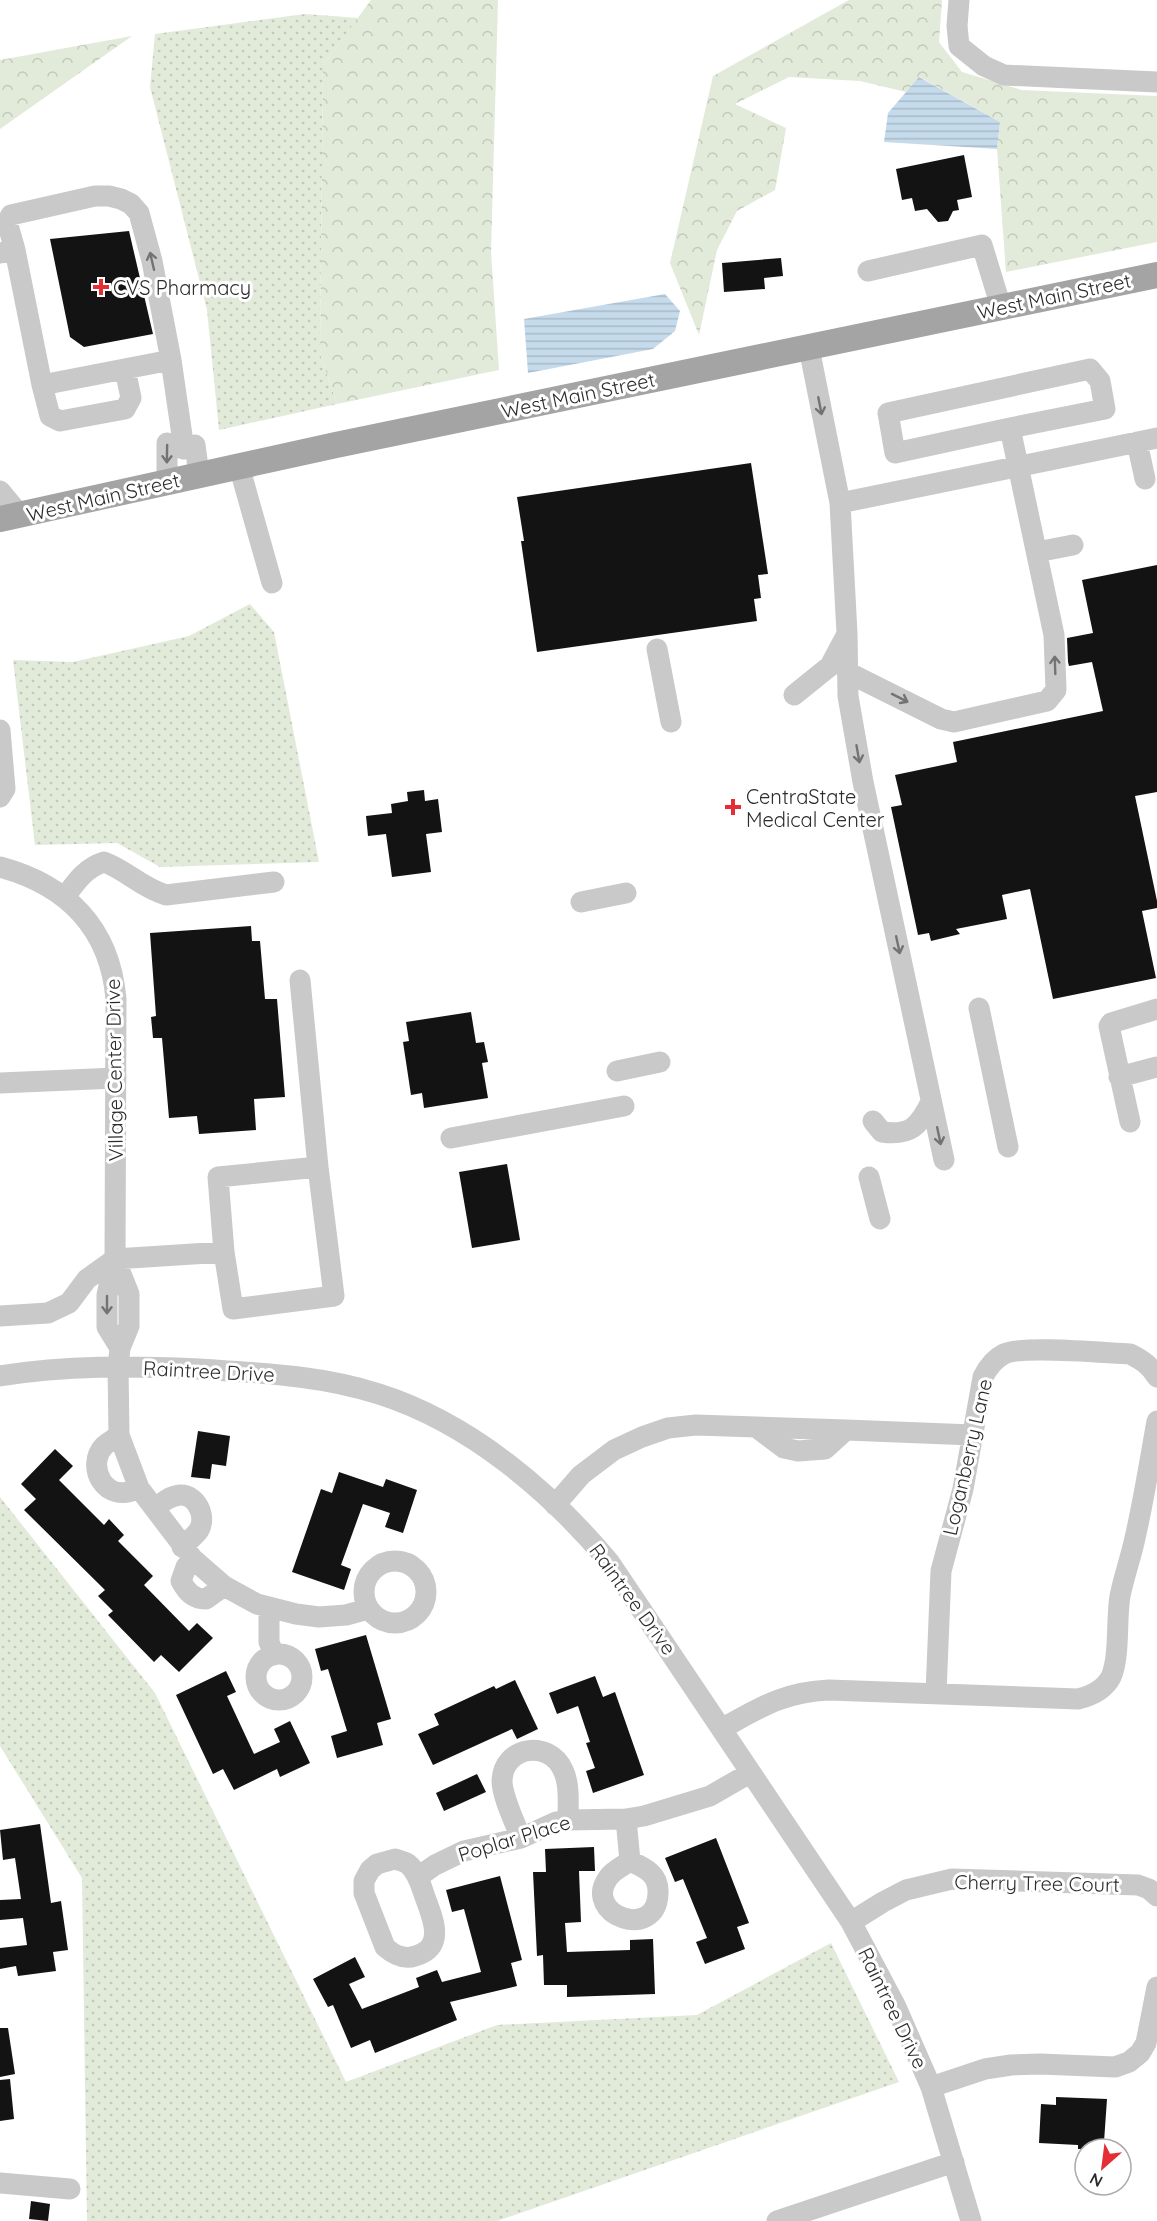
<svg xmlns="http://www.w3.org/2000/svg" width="1157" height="2221" font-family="Quicksand,sans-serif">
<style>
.grass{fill:url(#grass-dots)}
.forest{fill:url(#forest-crowns)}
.water{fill:url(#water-rules)}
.building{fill:#131313}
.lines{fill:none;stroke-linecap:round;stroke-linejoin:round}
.minor{stroke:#c9c9c9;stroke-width:21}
.major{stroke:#a4a4a4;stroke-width:26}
.oneway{stroke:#737373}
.poi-dot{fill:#e42d35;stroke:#fff;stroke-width:2}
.labels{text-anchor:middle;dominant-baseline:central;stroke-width:6;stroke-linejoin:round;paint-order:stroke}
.poi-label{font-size:20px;fill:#2c2c2c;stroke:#fff;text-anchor:start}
.street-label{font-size:20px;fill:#2c2c2c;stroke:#fff}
</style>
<defs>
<pattern id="grass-dots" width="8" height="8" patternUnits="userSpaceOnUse" patternTransform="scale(1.5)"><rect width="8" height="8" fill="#e2ead9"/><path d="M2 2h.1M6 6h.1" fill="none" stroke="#c2c9ba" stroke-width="1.8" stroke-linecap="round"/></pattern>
<pattern id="forest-crowns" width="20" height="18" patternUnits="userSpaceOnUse" patternTransform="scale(1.5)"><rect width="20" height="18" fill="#e2ead9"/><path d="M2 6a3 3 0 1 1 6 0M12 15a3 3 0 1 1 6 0" fill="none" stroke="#c2c9ba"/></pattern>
<pattern id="water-rules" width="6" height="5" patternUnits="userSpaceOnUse" patternTransform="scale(1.5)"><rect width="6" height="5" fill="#c5daea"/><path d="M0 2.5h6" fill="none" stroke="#a9bbc9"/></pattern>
</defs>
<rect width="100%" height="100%" fill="#fff"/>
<path class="grass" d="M305,14L358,18L323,65L320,353L337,404L219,430L207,310L150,87L155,34Z
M250,604L274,632L319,862L160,867L117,843L35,845L13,660L73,662L189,636Z
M0,1497L155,1693L346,2082L497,2025L697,2015L831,1943L899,2082L497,2221H87L82,1878L0,1746Z"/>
<path class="forest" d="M371,0H498L491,252L499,370L337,404L320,353L323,65Z
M849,0H942L939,42L962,72L1022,90L1157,96V242L1006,272L997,149L1000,122L920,77L906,92L860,81L789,77L735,104L786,128L775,190L737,211L717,250L699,335L670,263L713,76Z
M132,36L0,129V60Z"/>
<path class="water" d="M919,77L1000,122L997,149L884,142L888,113Z
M665,294L680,311L675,331L653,349L528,373L524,319Z"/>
<path class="building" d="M964,155L972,197L957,200L959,210L953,211L948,221L938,222L927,209L915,211L912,198L902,200L896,169Z
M129,231L153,334L84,347L70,337L50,239Z
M781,258L783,276L764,278L765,289L724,292L722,263Z
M751,463L768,574L758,575L761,598L754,599L757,621L537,652L521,541H524L517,497Z
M1157,565V792L1135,796L1157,901V908L1142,911L1156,978L1053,999L1030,889L1002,895L1007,919L956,929L960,934L931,941L929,933L918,935L891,807L902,805L895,775L957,762L953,742L1103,711L1092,662L1069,666L1068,662L1067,638L1093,633L1082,580Z
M424,790L425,801L438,799L442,832L426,834L431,872L392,877L386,834L368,836L366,816L392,813L391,804L408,801L407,792Z
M251,926L252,941H260L265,999H277L285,1097L254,1099L256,1130L199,1134L197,1116L169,1118L162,1038H153L151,1017L156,1016L150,933Z
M471,1012L476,1043L484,1042L488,1062L482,1063L488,1098L424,1108L422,1093L411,1095L403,1042L409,1041L406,1022Z
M507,1164L520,1240L472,1248L459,1172Z
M198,1431L230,1436L226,1466L212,1464L210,1479L191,1477Z
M55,1449L73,1466L59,1480L104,1525L109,1519L124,1535L118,1541L153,1576L144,1585L189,1631L197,1623L213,1638L179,1672L161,1655L154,1662L108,1615L113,1611L98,1596L105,1590L24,1510L36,1499L21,1484Z
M339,1472L383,1487L386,1479L417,1490L403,1533L385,1527L390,1513L363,1504L341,1565L351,1569L344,1590L292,1572L321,1489L332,1493Z
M366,1635L391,1719L377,1723L383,1745L337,1758L331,1736L347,1731L328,1669L321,1671L315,1649Z
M226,1671L236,1692L227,1696L254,1754L280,1742L274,1729L290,1721L310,1763L280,1777L277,1769L234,1790L223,1769L213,1774L176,1695Z
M595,1676L603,1697L615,1692L644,1775L593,1793L586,1771L595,1768L586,1743L590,1742L578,1706L557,1714L549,1693Z
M515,1680L538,1729L517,1739L512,1729L433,1765L418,1734L439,1725L434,1714L494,1686L496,1689Z
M477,1774L486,1792L444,1811L436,1793Z
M40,1824L51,1903L61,1901L68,1950L53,1952L56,1971L18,1976L16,1966L0,1969V1948L27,1945L23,1918L0,1920V1900L21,1899L15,1858L3,1860L0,1830Z
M716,1838L749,1923L737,1927L745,1949L705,1964L696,1942L707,1938L683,1879L675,1882L665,1858Z
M594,1847L595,1871H579L581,1922L565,1923L567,1952L630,1950V1940L653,1939L655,1994L567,1997V1985H544L543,1955L537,1956L533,1872H546L545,1849Z
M500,1876L522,1960L511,1963L517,1986L450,2002L457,2020L375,2053L370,2040L351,2048L333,2005L328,2007L313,1979L355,1957L365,1977L349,1984L362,2009L419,1987L416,1978L437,1970L442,1982L481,1972L464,1909L452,1912L446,1890Z
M0,2028H8L15,2074L0,2077Z
M10,2079L14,2119L0,2121V2080Z
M1056,2097L1107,2099L1104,2142H1095V2149H1078V2145L1039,2143L1041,2104L1056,2105Z
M31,2201L50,2204L48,2221L29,2219Z"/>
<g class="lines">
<path class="minor" d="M959,0L957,26L959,46L984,66L1004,75L1157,82
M15,250L7,222L11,215L95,196H109L121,199L131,204L139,213L152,261L171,360
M0,253L15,250L42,385L171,360L184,449
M868,271L982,245L1001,307
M809,348L840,503L847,633L848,696L863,782L944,1160
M42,385L50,416L60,421L125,409L131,398L125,369
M1137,442L1145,479
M239,466L272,583
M167,482V443L184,449L195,445L199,475
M0,491L20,515
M840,503L1157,438
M1037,552L1073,545
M657,649L671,722
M847,672L941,719L954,722L1047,701L1056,690L1054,635L1010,428L895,453L888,413L1090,369L1100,381L1105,409L1010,428
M794,695L830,666L846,636
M0,730L5,789L0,797
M0,867C67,885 110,928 116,999L115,1259L107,1295V1327L120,1348
M65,897C76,882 85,868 104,862C128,871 140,887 166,895L274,882
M581,902L626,893
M979,1008L1008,1147
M617,1071L660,1062
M1119,1077L1157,1067
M0,1083L116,1078
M873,1121L882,1132C911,1136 919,1126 931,1102
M1130,1122L1109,1026L1111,1023L1157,1009
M451,1138L624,1106
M869,1177L880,1219
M224,1252L233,1309L334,1296L318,1167
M115,1259L129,1294V1326L120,1348L118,1367L119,1435L139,1488L193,1559L224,1586L257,1604L296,1614L319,1617L346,1615L368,1609
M0,1316L48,1313L69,1303L87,1279L115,1259L224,1252L218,1177L318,1167L300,980
M0,1376C66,1365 133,1366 199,1369C260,1373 320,1375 379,1394C470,1423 550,1491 610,1563L851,1922L896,2007L931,2087L971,2221
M756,1427L846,1430
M119,1435C115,1439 108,1442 104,1446C85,1466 105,1506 139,1488
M555,1505L581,1475L614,1450L642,1437L668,1428L696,1425L756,1427L784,1448L798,1451L825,1449L846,1430L973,1435
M155,1509C162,1503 169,1496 180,1495C196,1494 207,1516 199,1530C195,1536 187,1542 182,1547
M193,1559L186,1567L181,1581C187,1592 193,1599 206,1599L224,1586
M364 1592a31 31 0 1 1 62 0a31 31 0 1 1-62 0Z
M269,1608V1642L274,1655
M256 1677a23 23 0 1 1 46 0a23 23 0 1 1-46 0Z
M936,1693L941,1571L963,1489L983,1377C988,1367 994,1359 1004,1354C1023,1345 1105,1353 1130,1354C1142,1360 1150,1365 1157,1377
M723,1728C761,1707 784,1692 829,1690L1078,1699C1091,1696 1104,1690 1111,1677C1120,1657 1116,1619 1120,1596C1124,1576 1131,1557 1135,1538C1144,1499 1150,1460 1157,1421
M626,1819L630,1861
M521,1838C515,1823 502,1796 502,1781C503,1746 549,1739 563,1770C570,1784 568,1804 568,1820
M395,1859C400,1861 404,1861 408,1864C418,1872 421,1886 425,1897C433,1919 446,1947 415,1956C403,1960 394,1955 385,1947L364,1893V1881L370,1870L377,1864Z
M630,1861C645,1868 659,1874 658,1893C657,1942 582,1915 608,1878C613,1870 623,1866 630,1861Z
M418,1877L435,1865L464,1851L521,1838L556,1822L568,1820L626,1819L644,1816L710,1796L750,1773
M851,1922L883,1902L906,1890L952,1879L1138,1885L1149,1889L1157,1896
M931,2087L985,2069L1011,2065L1040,2064L1115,2067L1129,2062L1140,2053L1146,2043L1157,1987
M0,2183L70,2189
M777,2221L954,2162"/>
<path class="major" d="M0,519L336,445L1157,275"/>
</g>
<defs><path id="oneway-shaft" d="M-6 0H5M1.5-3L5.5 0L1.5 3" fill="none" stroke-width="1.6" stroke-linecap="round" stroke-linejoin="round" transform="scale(1.5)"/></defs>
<g class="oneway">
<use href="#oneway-shaft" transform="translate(152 261) rotate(-103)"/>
<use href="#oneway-shaft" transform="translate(820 406) rotate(79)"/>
<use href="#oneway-shaft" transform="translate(167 454) rotate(91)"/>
<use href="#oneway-shaft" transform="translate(1055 665) rotate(-92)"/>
<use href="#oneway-shaft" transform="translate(900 698) rotate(27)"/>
<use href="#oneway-shaft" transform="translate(858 754) rotate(80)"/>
<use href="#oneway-shaft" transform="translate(898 945) rotate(78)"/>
<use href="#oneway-shaft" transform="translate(939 1136) rotate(78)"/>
<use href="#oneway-shaft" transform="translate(107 1305) rotate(90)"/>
</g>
<g class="poi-dot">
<path d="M98 278h6v6h6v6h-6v6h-6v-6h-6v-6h6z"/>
<path d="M730 798h6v6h6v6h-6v6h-6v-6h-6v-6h6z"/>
</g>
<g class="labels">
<g class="poi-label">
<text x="113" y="287">CVS Pharmacy</text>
<text x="746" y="796">CentraState<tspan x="746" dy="23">Medical Center</tspan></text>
</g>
<g class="street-label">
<text transform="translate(1054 296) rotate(-12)">West Main Street</text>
<text transform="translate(578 395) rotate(-12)">West Main Street</text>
<text transform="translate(103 497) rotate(-13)">West Main Street</text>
<text transform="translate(114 1070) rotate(-91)">Village Center Drive</text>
<text transform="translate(209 1371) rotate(3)">Raintree Drive</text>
<text transform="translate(967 1457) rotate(-77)">Loganberry Lane</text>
<text transform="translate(633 1599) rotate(54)">Raintree Drive</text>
<text transform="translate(514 1838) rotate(-17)">Poplar Place</text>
<text transform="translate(1037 1883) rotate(1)">Cherry Tree Court</text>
<text transform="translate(893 2008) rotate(64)">Raintree Drive</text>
</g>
</g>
<g transform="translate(1103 2167) rotate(208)"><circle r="28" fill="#ffffff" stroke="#ababab" stroke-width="1.5"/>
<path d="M0-4.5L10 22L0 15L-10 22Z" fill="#e42d35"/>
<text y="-9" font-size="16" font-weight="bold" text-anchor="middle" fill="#2c2c2c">N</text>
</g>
</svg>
